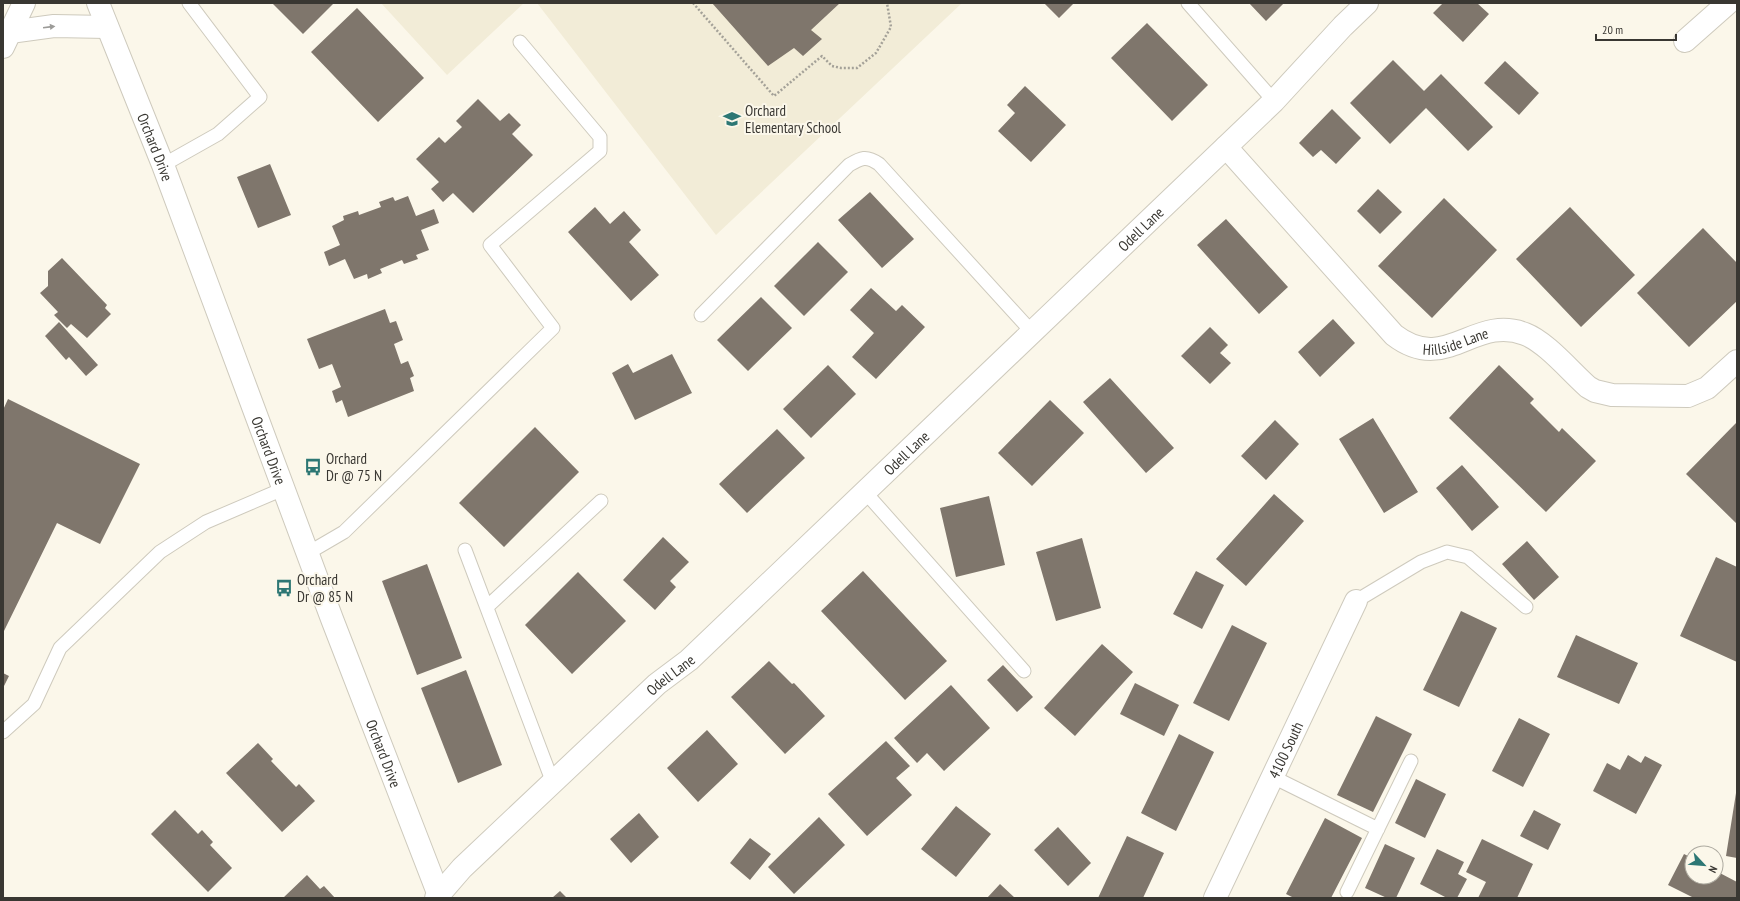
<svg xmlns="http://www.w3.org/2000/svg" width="1740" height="901" font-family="'PT Sans Narrow',sans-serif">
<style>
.built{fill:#f2ecd7}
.building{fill:#7f766c}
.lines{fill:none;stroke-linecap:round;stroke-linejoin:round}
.service-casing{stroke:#cecabd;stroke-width:15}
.minor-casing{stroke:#cecabd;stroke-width:24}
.tertiary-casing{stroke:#cecabd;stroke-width:24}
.secondary-casing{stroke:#cecabd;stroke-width:24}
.path{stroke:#a4a198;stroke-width:2.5;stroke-dasharray:2 2;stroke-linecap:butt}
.service{stroke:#fff;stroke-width:13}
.minor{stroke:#fff;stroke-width:22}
.tertiary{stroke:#fff;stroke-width:22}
.secondary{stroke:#fff;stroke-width:22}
.oneway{fill:#9c9b98}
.labels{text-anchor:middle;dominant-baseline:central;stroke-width:4;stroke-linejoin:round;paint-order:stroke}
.poi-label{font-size:15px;fill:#393732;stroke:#fbf7ea;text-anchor:start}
.street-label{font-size:15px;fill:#393732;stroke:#fbf7ea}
</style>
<rect width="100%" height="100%" fill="#fbf7ea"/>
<path class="built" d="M381,3H524L447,75Z
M537,3H962L716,235Z"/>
<path class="building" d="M272,3H334L303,34Z
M712,3H840L811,30L822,39L803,56L794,48L768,66Z
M1044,3H1074L1059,18Z
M1249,3H1284L1266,21Z
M1443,3H1477L1489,14L1463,42L1433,13Z
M357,8L424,78L378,122L311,52Z
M1147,23L1208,85L1172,121L1111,58Z
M1393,60L1424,91L1441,74L1493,127L1468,151L1426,108L1390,144L1350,103Z
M1505,61L1539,93L1519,115L1484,83Z
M1025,86L1066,125L1031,162L998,131L1015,113L1007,105Z
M478,99L500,121L509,113L521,125L512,134L533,155L473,213L453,193L443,202L431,189L439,182L416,159L439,137L445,143L462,127L456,121Z
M1332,109L1361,138L1336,164L1321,150L1313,157L1299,143Z
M270,164L291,215L258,228L237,177Z
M1378,189L1402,212L1380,234L1357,211Z
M870,192L914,239L882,268L838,220Z
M408,196L416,216L434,209L439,223L421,230L429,250L416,255L418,259L404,264L402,260L380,269L382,273L368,279L367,274L354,279L345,259L329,266L324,252L340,245L332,226L344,220L343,216L358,211L359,215L381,207L379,202L393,197L395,201Z
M1444,198L1497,250L1432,318L1378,266Z
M595,207L610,224L624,211L641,230L629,242L659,275L631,301L568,232Z
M1570,207L1635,275L1581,327L1516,259Z
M1226,219L1288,287L1259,314L1197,245Z
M1703,228L1737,263V301L1689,347L1637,293Z
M818,242L848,272L804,316L774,286Z
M62,258L107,305L105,308L111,314L87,338L71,324L67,328L54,315L58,312L40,293L48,286V271Z
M871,288L896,311L902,305L925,327L876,379L852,357L874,333L850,310Z
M761,297L792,328L748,371L717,340Z
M385,309L390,323L396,321L403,340L394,344L401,364L408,361L414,376L410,378L414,391L348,417L342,400L336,403L332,391L341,387L332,364L319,369L307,339Z
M1333,319L1355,343L1320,377L1298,352Z
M59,322L98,365L86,376L69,357L66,360L45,336Z
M1210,327L1228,345L1220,353L1231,363L1210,384L1181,356Z
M672,354L692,393L635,420L612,373L628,364L633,373Z
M828,365L856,394L811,438L783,409Z
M1499,365L1534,399L1530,403L1559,432L1562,428L1596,461L1546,512L1449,418Z
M1110,378L1174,448L1146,473L1083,402Z
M8,399L140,464L100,544L57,523L3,633V410Z
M1050,400L1084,433L1032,486L998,453Z
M1373,418L1418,492L1384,513L1339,439Z
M1275,420L1299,444L1266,480L1241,456Z
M1737,422V524L1686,474Z
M535,427L579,472L504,547L459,503Z
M777,429L805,458L747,513L719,484Z
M1462,465L1499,507L1472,531L1436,488Z
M1274,494L1304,521L1246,586L1216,559Z
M989,496L1005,565L956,577L940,508Z
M663,537L689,562L670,581L676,587L655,610L623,580Z
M1082,538L1101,608L1056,621L1036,552Z
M1527,541L1559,577L1534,600L1502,564Z
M1716,557L1737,567V662L1680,636Z
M427,564L462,658L417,675L382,581Z
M863,571L947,661L905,700L821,611Z
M1196,571L1224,585L1202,629L1173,614Z
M578,572L626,621L572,674L525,625Z
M1461,611L1497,628L1459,707L1423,690Z
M1232,625L1267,643L1229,721L1193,703Z
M1576,635L1638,663L1619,704L1557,677Z
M1102,644L1133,672L1075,736L1044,708Z
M769,661L792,684L794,683L825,716L785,754L731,697Z
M1003,665L1033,697L1017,712L987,680Z
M466,670L502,765L458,783L421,688Z
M3,673L9,676L3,688Z
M1135,683L1179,705L1164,736L1120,714Z
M951,685L990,728L944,771L927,753L917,763L894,738Z
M1376,716L1412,734L1373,812L1337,795Z
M1519,718L1550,734L1523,787L1492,771Z
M707,730L738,764L698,802L667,768Z
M1179,734L1214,752L1176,831L1141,813Z
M886,741L910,766L896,778L912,795L867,836L828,794Z
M258,743L273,759L271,761L296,787L299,784L315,801L282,832L226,773Z
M1628,755L1641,763L1645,756L1662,765L1636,814L1593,791L1607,763L1620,770Z
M1416,779L1446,794L1425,838L1395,823Z
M1736,793H1737V858L1726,856Z
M956,806L991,834L956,877L921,849Z
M175,810L198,834L202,830L213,842L210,845L232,868L208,892L151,834Z
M1534,810L1561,824L1548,850L1520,836Z
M639,813L659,837L631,863L610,839Z
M819,817L845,845L794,894L768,867Z
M1325,818L1362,838L1331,898H1294L1286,894Z
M1058,827L1091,863L1068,886L1034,850Z
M1127,836L1164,853L1143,898H1098Z
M750,838L771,854L750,880L730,863Z
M1482,839L1533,864L1517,898H1478L1486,882L1466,872Z
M1385,844L1415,858L1396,898H1387L1365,888Z
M1437,849L1464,862L1458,874L1467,879L1457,898H1447L1420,884Z
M1684,854L1692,858V877H1716V871L1737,882V898H1694L1668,885Z
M307,875L320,889L324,886L335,898H283Z
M1000,884L1015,898H987Z
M560,891L567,898H552Z"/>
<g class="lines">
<g class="service-casing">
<path id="service" d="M1188,3L1274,101
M163,165L218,134L260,97L189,3
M701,315L849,165C861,158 866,155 879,164L1032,332
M865,492L1024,671
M465,550L553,783
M308,553L344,532L553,328L490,245L600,151V137L520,42
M1356,601L1421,562L1447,552L1468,557L1526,607
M487,607L601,501
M3,732L34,704L60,648L160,552L206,522L283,489
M1273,777L1378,829
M1347,892L1411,761"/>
</g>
<g class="minor-casing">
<g id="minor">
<path d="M1685,41L1728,3"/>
<path id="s1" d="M1226,147L1394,335C1446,375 1474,314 1525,334C1546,342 1570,371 1588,387L1595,391L1612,395L1688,396L1707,388L1737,361"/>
<path id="s2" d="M436,898L462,868L657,684L689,660L1274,101L1343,26L1367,3"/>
<path id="s3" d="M1215,898L1356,601"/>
</g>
</g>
<g class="tertiary-casing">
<path id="tertiary" d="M3,47L24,3"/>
</g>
<g class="secondary-casing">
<g id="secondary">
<path id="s4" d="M98,3L163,165L332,619L440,898"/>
<path d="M10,32L54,26L107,27"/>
</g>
</g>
<path class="path" d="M693,3L774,96L822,56L832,66L841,68H857L876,53L891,27L887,3"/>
<use href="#service" class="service"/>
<use href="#minor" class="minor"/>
<use href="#tertiary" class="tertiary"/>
<use href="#secondary" class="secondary"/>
</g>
<defs><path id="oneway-solid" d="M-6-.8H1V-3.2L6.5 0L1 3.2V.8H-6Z"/></defs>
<use class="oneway" href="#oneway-solid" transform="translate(49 27) rotate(-7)"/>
<defs>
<g id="school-bare" transform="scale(1.38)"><path d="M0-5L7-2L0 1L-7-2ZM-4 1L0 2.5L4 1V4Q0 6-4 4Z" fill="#2d7774" stroke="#fbf7ea" stroke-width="2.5" paint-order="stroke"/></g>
<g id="bus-bare" transform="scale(1.38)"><path d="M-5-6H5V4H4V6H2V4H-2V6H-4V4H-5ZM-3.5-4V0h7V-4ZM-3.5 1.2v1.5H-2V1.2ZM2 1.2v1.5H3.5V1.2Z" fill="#2d7774" stroke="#fbf7ea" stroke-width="2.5" paint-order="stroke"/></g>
</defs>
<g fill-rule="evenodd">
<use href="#school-bare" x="732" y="119"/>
<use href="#bus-bare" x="313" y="467"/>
<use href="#bus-bare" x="284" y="588"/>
</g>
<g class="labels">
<g class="poi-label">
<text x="745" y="110">Orchard<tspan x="745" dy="17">Elementary School</tspan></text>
<text x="326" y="458">Orchard<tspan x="326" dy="17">Dr @ 75 N</tspan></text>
<text x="297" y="579">Orchard<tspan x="297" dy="17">Dr @ 85 N</tspan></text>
</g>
<g class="street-label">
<text stroke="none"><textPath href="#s4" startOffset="155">Orchard Drive</textPath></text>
<text stroke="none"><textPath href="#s2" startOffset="972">Odell Lane</textPath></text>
<text stroke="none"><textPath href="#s1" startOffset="318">Hillside Lane</textPath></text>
<text stroke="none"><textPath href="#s4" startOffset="479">Orchard Drive</textPath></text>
<text stroke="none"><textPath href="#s2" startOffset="648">Odell Lane</textPath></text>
<text stroke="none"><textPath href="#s2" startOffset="324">Odell Lane</textPath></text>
<text stroke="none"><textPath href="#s3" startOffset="164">4100 South</textPath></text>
<text stroke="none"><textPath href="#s4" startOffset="803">Orchard Drive</textPath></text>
</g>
</g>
<rect width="1740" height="901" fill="none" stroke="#393732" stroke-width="8"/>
<g transform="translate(1704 865) rotate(116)"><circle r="19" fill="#fbf7ea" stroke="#adaaa0"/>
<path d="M0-3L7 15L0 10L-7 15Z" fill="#2d7774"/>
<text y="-6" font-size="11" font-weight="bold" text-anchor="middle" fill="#393732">N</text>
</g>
<path d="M1596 34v6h80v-6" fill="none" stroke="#393732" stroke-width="2"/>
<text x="1602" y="34" font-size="12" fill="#393732" stroke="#fbf7ea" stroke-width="3" paint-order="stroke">20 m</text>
</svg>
